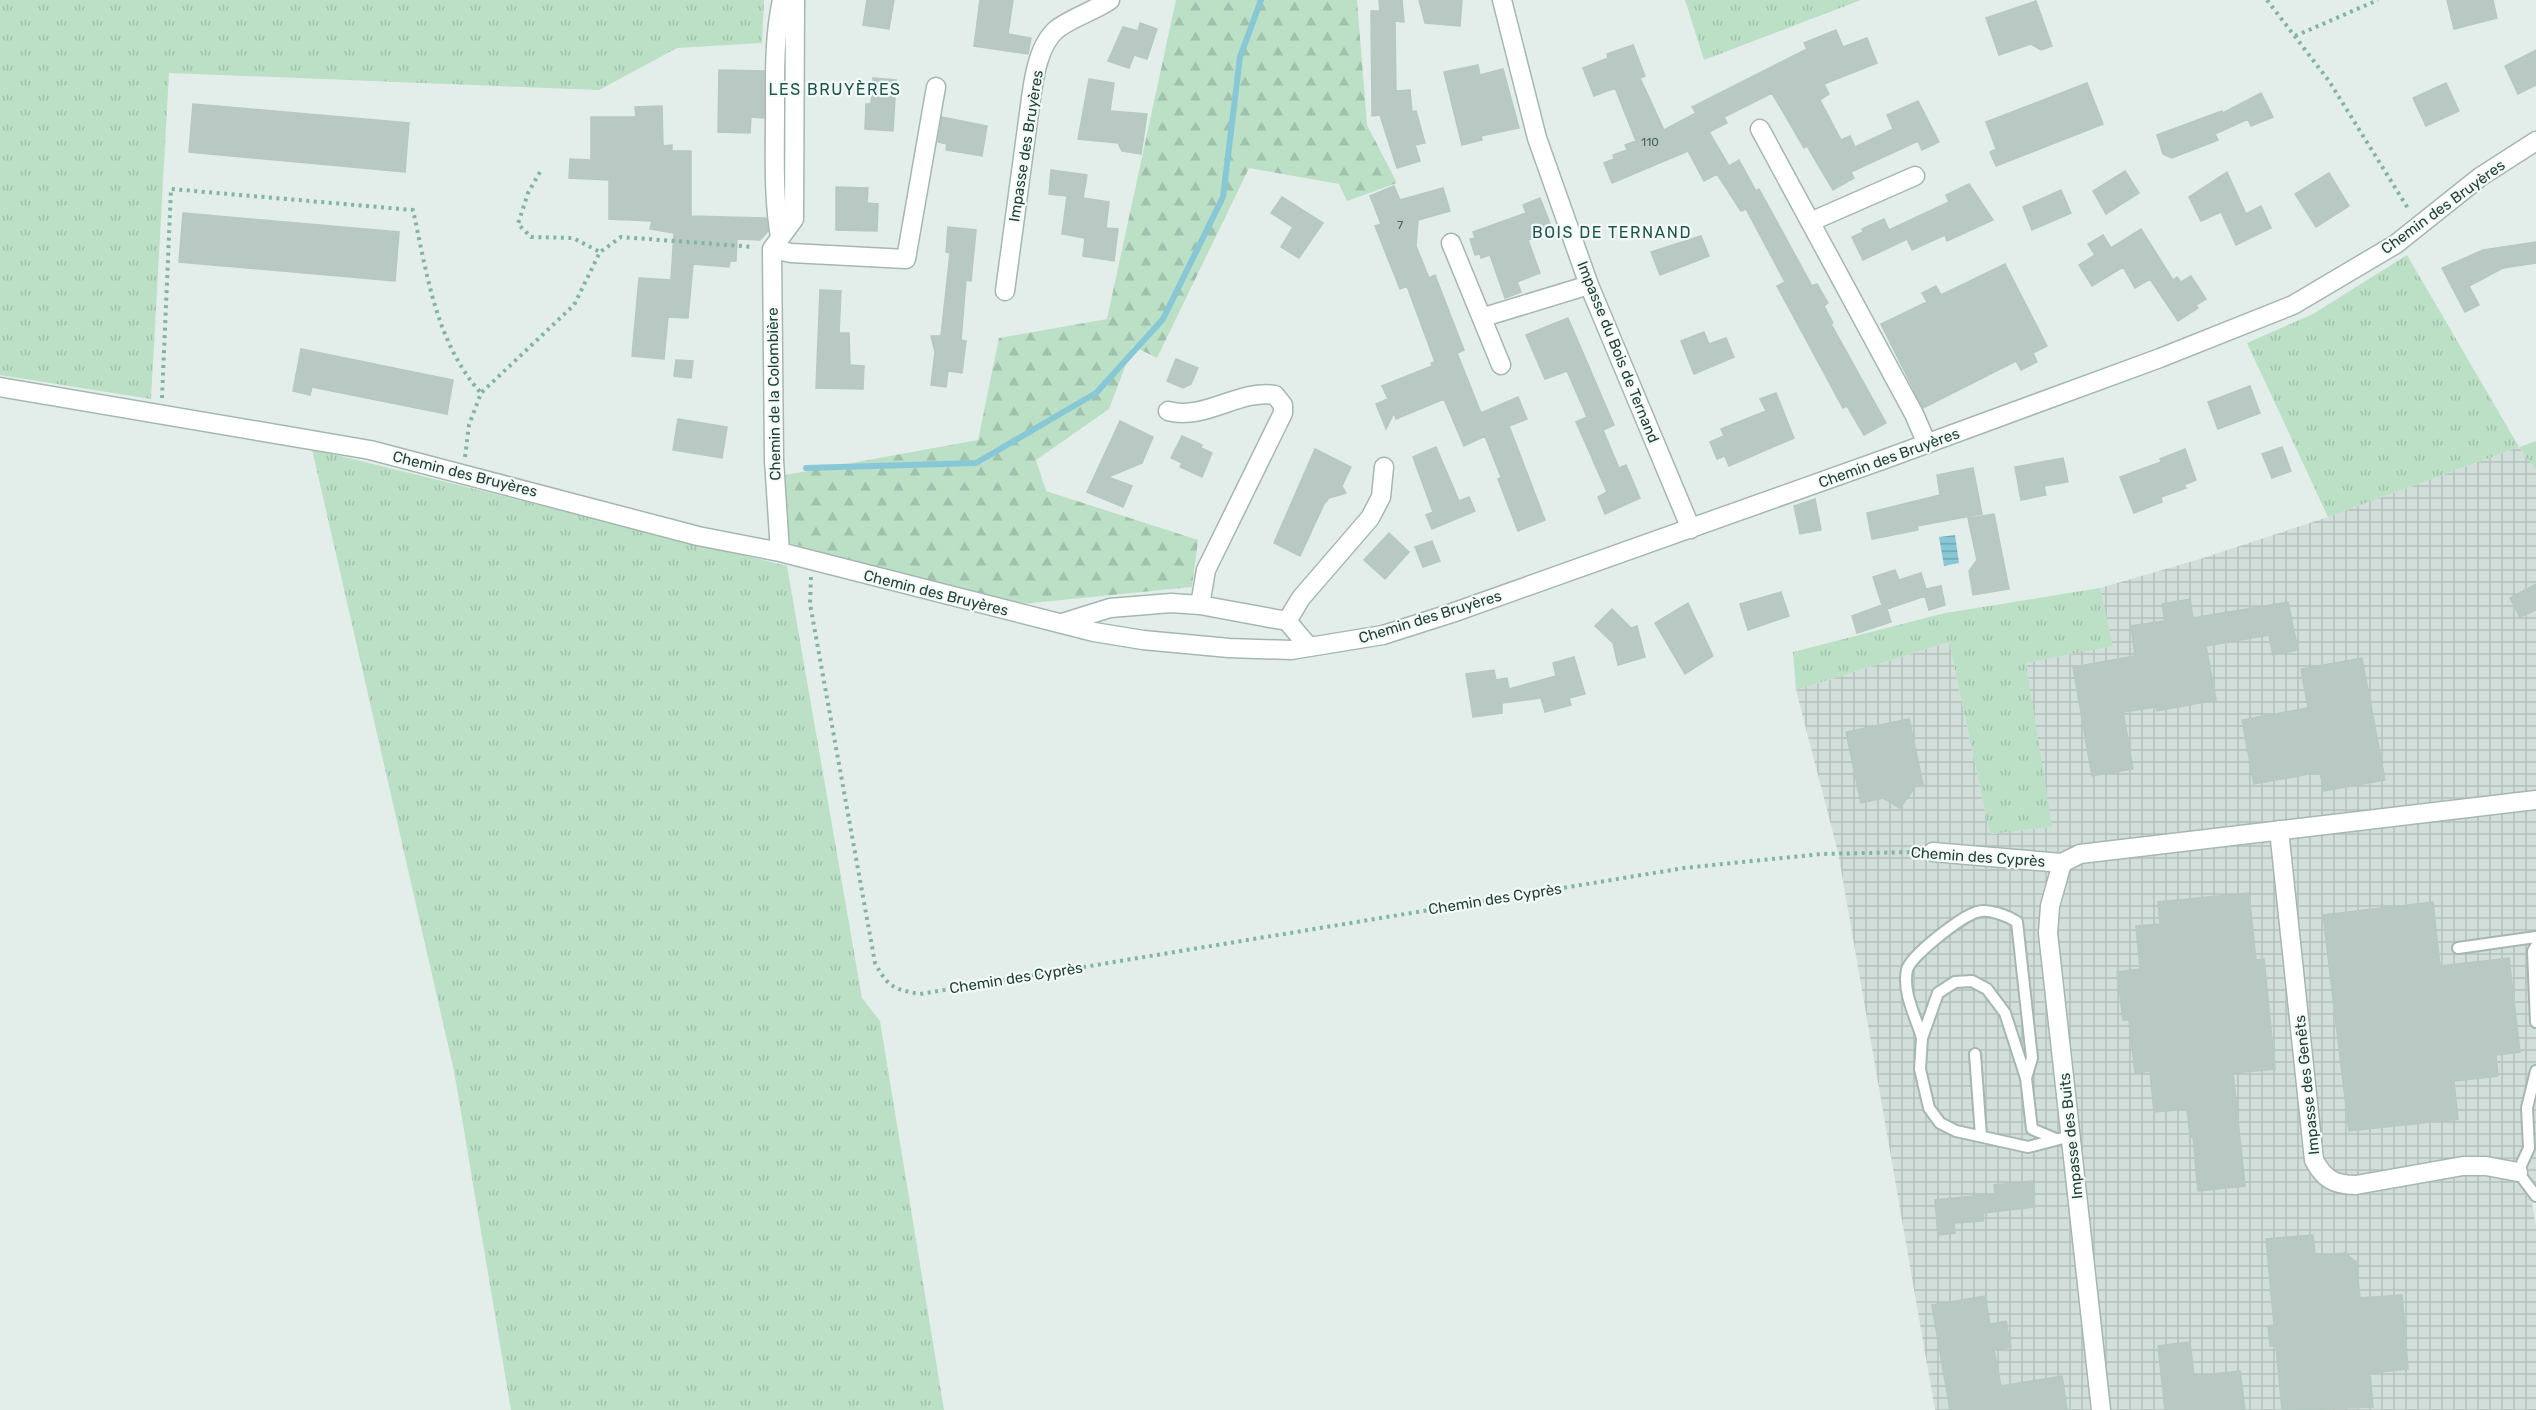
<svg xmlns="http://www.w3.org/2000/svg" width="2536" height="1410" font-family="Rubik,sans-serif">
<style>
.industrial{fill:url(#industrial-grid)}
.grass{fill:url(#grass-tufts)}
.forest{fill:url(#forest-firs)}
.water{fill:url(#water-rules)}
.lines{fill:none;stroke-linecap:round;stroke-linejoin:round}
.stream{stroke:#88c8d6;stroke-width:6}
.building{fill:#b8c9c3;stroke:#b5c8c1;stroke-width:1.5}
.lane-casing{stroke:#a5b7b1;stroke-width:14}
.street-casing{stroke:#a5b7b1;stroke-width:21}
.path{stroke:#82b4a6;stroke-width:4;stroke-dasharray:3 4.5;stroke-linecap:butt}
.lane{stroke:#fff;stroke-width:10}
.street{stroke:#fff;stroke-width:18}
.labels{text-anchor:middle;dominant-baseline:central;stroke-width:4.5;stroke-linejoin:round;paint-order:stroke}
.number-label{font-size:12px;fill:#47635c}
.street-label{font-size:15px;fill:#214139;stroke:#f4faf7}
.neighbourhood-label{font-size:16px;letter-spacing:1.5px;fill:#1c5549;stroke:#f4faf7}
</style>
<defs>
<pattern id="industrial-grid" width="8" height="8" patternUnits="userSpaceOnUse" patternTransform="scale(1.5)"><rect width="8" height="8" fill="#d1ded9"/><path d="M0 4h8M4 0v8" fill="none" stroke="#b3c0bb"/></pattern>
<pattern id="grass-tufts" width="24" height="20" patternUnits="userSpaceOnUse" patternTransform="scale(1.5)"><rect width="24" height="20" fill="#bbe0c6"/><path d="M3 7l-1-3M5 7V3M7 7l1-3M15 17l-1-3M17 17v-4M19 17l1-3" fill="none" stroke="#a0c1ab"/></pattern>
<pattern id="forest-firs" width="22" height="20" patternUnits="userSpaceOnUse" patternTransform="scale(1.5)"><rect width="22" height="20" fill="#bbe0c6"/><path d="M5 1l3.5 6h-7zM16 11l3.5 6h-7z" fill="#a0c1ab"/></pattern>
<pattern id="water-rules" width="6" height="5" patternUnits="userSpaceOnUse" patternTransform="scale(1.5)"><rect width="6" height="5" fill="#88c8d6"/><path d="M0 2.5h6" fill="none" stroke="#6fa4af"/></pattern>
</defs>
<rect width="100%" height="100%" fill="#e3eeea"/>
<path class="industrial" d="M2519,447L2536,470V1201L2532,1203L2536,1226V1410H1935L1838,852L1796,690L1949,642L1990,834L2051,827L2026,663L2112,646L2100,588L2200,559L2328,517Z"/>
<path class="grass" d="M0,0H764L762,43L677,48L599,90L169,73L151,399L0,375Z
M1685,0H1861L1704,60Z
M2407,255L2519,447L2536,441V470L2519,447L2328,517L2247,343L2313,314Z
M312,449L787,566L862,998L880,1021L944,1410H511L454,1071Z
M2100,588L2113,646L2026,663L2052,827L1990,834L1949,642L1796,690L1793,652L1945,613Z"/>
<path class="forest" d="M1176,0H1357L1367,125L1397,183L1347,201L1339,184L1249,168L1157,358L1133,346L1109,409L1036,460L1046,491L1198,540L1192,587L1011,605L789,543L780,476L978,440L999,338L1107,319Z"/>
<path class="water" d="M1955,535L1959,563L1944,566L1939,537Z"/>
<g class="lines">
<path class="stream" d="M806,468L976,463L1096,393L1163,319L1223,197L1240,57L1261,0"/>
</g>
<path class="building" d="M867,0H894L889,29L863,25Z
M980,0H1013L1008,34L1031,38L1028,54L974,46Z
M1379,0H1402L1404,22L1395,21L1396,91L1410,90L1412,112L1416,111L1425,143L1415,145L1420,161L1397,168L1380,115L1372,116L1371,11H1380Z
M1419,0H1462L1460,26L1425,23Z
M2447,0H2493L2497,18L2454,29Z
M2036,1L2052,46L2041,50L2031,44L1999,55L1986,18Z
M1140,23L1157,29L1147,59L1134,55L1129,68L1108,61L1123,27L1138,31Z
M1836,30L1843,47L1867,38L1877,63L1824,84L1829,94L1820,100L1841,140L1850,136L1855,147L1893,129L1887,115L1918,101L1939,142L1922,150L1918,141L1851,172L1854,178L1833,190L1807,146L1804,148L1772,93L1724,117L1727,123L1709,132L1729,166L1739,160L1756,191L1759,189L1812,286L1817,284L1828,303L1824,306L1833,323L1831,324L1886,423L1864,435L1847,406L1843,408L1777,286L1785,282L1746,209L1741,211L1717,174L1704,181L1688,151L1612,183L1604,163L1614,159L1613,155L1627,150L1625,145L1636,141L1615,88L1594,96L1583,68L1608,58L1607,54L1633,45L1645,76L1640,78L1664,130L1696,113L1692,107L1807,49L1804,43Z
M2536,50V85L2518,94L2505,66Z
M1478,65L1480,75L1503,69L1519,128L1481,136L1482,140L1462,145L1444,72Z
M719,70L764,71V118L751,117L750,133L718,132Z
M873,78L896,80L893,131L865,129L866,104H871Z
M1089,79L1114,83L1110,111L1147,114L1141,154L1122,151L1118,143L1078,139Z
M2087,83L2103,124L1996,166L1990,152L1996,149L1986,122Z
M2446,83L2459,111L2426,126L2413,98Z
M2261,93L2273,117L2251,126L2248,119L2215,134L2218,140L2172,158L2163,154L2157,135L2222,111L2223,113Z
M193,104L409,123L405,172L189,152Z
M662,106L663,146L672,145V151H691V216L766,218L768,231L760,240L737,239L736,261H730L729,267L693,264L688,318L668,317L664,359L632,356L639,278L671,280L674,233L650,229L652,221L609,219V180L569,178L570,159L591,160V117H636L635,107Z
M942,117L987,126L982,156L946,150L947,144L938,142Z
M1051,170L1087,175L1083,198L1109,202L1106,228L1118,229L1114,261L1083,256L1085,238L1062,234L1067,196L1049,194Z
M2125,171L2139,193L2106,214L2093,191Z
M2227,172L2246,214L2261,206L2271,228L2236,245L2221,212L2201,221L2189,197Z
M2329,173L2349,206L2316,227L2295,194Z
M1969,184L1993,220L1947,241L1945,235L1912,250L1907,239L1863,260L1852,237L1863,232L1862,229L1884,219L1889,230L1949,202L1946,195Z
M1394,186L1400,200L1443,188L1450,211L1418,220L1416,246L1429,278L1435,275L1464,350L1457,353L1481,413L1518,397L1527,419L1509,426L1545,520L1518,531L1498,479L1501,477L1485,436L1464,446L1444,399L1396,419L1394,413L1386,429L1376,404L1388,399L1382,386L1432,366L1431,363L1435,362L1407,286L1400,289L1375,226L1381,224L1370,196Z
M836,187L868,188L867,203L878,204L877,231L836,230Z
M2061,190L2071,213L2032,230L2023,207Z
M1282,197L1323,223L1299,258L1281,247L1293,227L1271,213Z
M1540,198L1553,231L1528,240L1540,273L1517,282L1521,292L1505,298L1490,255L1481,258L1480,254L1475,255L1470,239L1475,238L1473,232L1526,213L1523,205Z
M183,213L399,232L395,281L179,262Z
M948,227L976,230L971,281L966,280L961,340L966,341L962,373L948,371L946,387L931,385L935,352L931,336H941L950,253L946,252Z
M2141,229L2173,280L2177,277L2181,282L2191,276L2206,299L2196,305L2198,308L2178,321L2150,279L2135,288L2123,267L2092,286L2079,265L2095,255L2088,244L2103,235L2111,248Z
M1701,236L1709,256L1660,275L1651,252Z
M2536,242V263L2503,268L2469,286L2479,305L2465,312L2442,268L2483,250Z
M2005,264L2047,346L2033,353L2037,362L2021,370L2016,361L1923,408L1881,324L1927,302L1922,293L1936,286L1941,295Z
M820,290L841,291L839,333H849L850,365L864,366L863,389L816,388Z
M1568,318L1614,425L1603,430L1619,468L1626,465L1640,498L1605,514L1598,497L1607,492L1576,422L1587,417L1567,371L1545,379L1526,335Z
M1704,332L1709,344L1726,338L1734,357L1694,374L1681,341Z
M301,349L453,380L447,414L312,387L310,395L293,391Z
M1176,359L1198,368L1191,384L1183,388L1167,381Z
M676,360L693,361L691,378L674,376Z
M2250,386L2260,413L2218,429L2208,402Z
M1776,393L1794,438L1729,466L1725,456L1717,459L1710,442L1724,436L1721,429L1766,411L1760,399Z
M678,419L727,427L722,458L673,450Z
M1120,421L1153,437L1142,463L1108,477L1132,486L1123,507L1087,492Z
M1182,436L1202,445L1201,448L1212,453L1202,477L1180,467L1182,463L1171,458Z
M1436,447L1459,501L1469,497L1475,511L1432,529L1426,515L1433,512L1413,457Z
M2282,447L2291,471L2272,478L2262,454Z
M1315,449L1351,467L1342,486L1346,493L1329,498L1324,504L1300,556L1274,543Z
M2185,449L2196,480L2184,485L2186,488L2161,497L2162,502L2134,513L2120,477L2161,462L2160,459Z
M2063,458L2068,482L2044,486L2046,495L2021,500L2015,467Z
M1973,468L1982,514L1917,526L1918,530L1872,539L1867,513L1940,495L1937,475Z
M1815,499L1821,530L1800,534L1794,506Z
M1994,514L2009,589L1973,595L1969,571L1977,560L1968,518Z
M1389,533L1409,552L1385,579L1364,560Z
M1432,541L1440,561L1423,567L1415,547Z
M1895,570L1899,580L1921,573L1926,589L1941,586L1945,605L1929,610L1925,596L1887,609L1891,622L1857,633L1852,616L1882,605L1873,577Z
M2536,584V610L2520,617L2510,598Z
M1781,592L1789,616L1748,630L1740,604Z
M2190,599L2193,618L2288,602L2298,650L2273,655L2269,635L2206,646L2216,700L2157,711L2156,707L2123,712L2133,769L2092,776L2073,667L2135,656L2131,626L2165,621L2162,604Z
M1688,603L1713,656L1685,674L1655,623Z
M1612,609L1631,628L1637,626L1645,657L1618,665L1613,643L1595,626Z
M1574,657L1585,694L1569,698L1571,705L1545,712L1541,698L1502,703V713L1473,717L1466,674L1494,670L1496,680L1507,678L1509,689L1556,676L1553,663Z
M2362,658L2385,780L2324,791L2320,772L2254,784L2242,720L2308,708L2301,669Z
M1909,719L1923,784L1916,786L1900,808L1883,798L1861,803L1846,732Z
M2249,893L2256,960L2264,959L2275,1069L2233,1073L2245,1186L2198,1191L2193,1137H2190L2187,1109L2154,1112L2150,1071L2135,1073L2129,1020H2123L2117,972L2140,969L2136,926L2160,924L2158,902Z
M2433,902L2440,966L2509,958L2520,1052L2496,1055L2498,1076L2454,1081L2458,1119L2349,1131L2323,915Z
M2032,1181L2035,1207L1983,1213V1221L1954,1223L1955,1233L1938,1235L1935,1200L1995,1194L1994,1185Z
M2313,1235L2315,1255L2345,1253L2356,1262L2360,1298L2402,1295L2408,1369L2370,1373L2373,1407L2282,1410L2276,1346H2270L2268,1326L2274,1325L2266,1239Z
M1985,1296L1990,1324L2006,1321L2011,1347L1994,1350L2001,1386L2062,1376L2067,1410H1950L1932,1305Z
M2190,1342L2194,1376L2240,1371L2245,1410H2165L2158,1346Z"/>
<g class="lines">
<g class="lane-casing">
<path id="lane" d="M2536,946L2533,951L2536,1022
M2458,948L2536,937
M1922,1038C1916,1017 1902,992 1907,970C1910,956 1962,916 1977,912C1988,908 2008,916 2017,922L2032,1058L2026,1078
M1975,1054L1981,1136
M2536,1071L2527,1108L2529,1148L2518,1172L2536,1196
M2056,1139L2032,1129L2026,1078L2005,1013L1987,989L1972,981L1955,982L1938,993L1922,1038L1920,1069L1929,1108L1940,1123L1956,1131L2028,1147L2071,1136"/>
</g>
<g class="street-casing">
<path id="street" d="M1502,0L1537,138L1589,285L1691,529
M1760,129L1914,414L1927,444
M1810,222L1915,176
M780,237C773,196 775,153 775,111C775,74 774,37 782,0
M1451,243L1501,365
M772,249L791,253L906,259L936,87
M1005,291L1031,98C1034,76 1039,44 1057,29C1073,17 1094,11 1110,0
M1484,317L1589,285
M0,387L370,450L698,536L780,552L1094,632L1143,640L1229,648L1291,650L1383,635L1452,613L1885,459L2160,358L2293,305L2396,244L2480,177L2536,141
M1168,411C1205,421 1239,389 1275,395L1283,405V413L1206,570L1200,605
M780,552L774,460L772,249L794,219L795,0
M1287,621L1301,598L1370,518L1381,497L1384,467
M1062,623L1110,608L1171,603L1200,605L1287,621L1309,647
M2279,830L2314,1160C2324,1179 2334,1185 2356,1185L2463,1166H2486L2518,1172
M1933,852L2062,863L2080,854L2536,800
M2062,863L2050,906L2048,933L2101,1410"/>
</g>
<path class="path" d="M2267,0L2329,81L2409,210
M2295,36L2378,0
M540,172L528,193L518,224L531,237L573,238L600,252
M162,398L171,189L413,210C427,274 436,343 481,393
M465,457L469,425L481,393L574,305L600,252L621,237L754,247
M811,577L810,604L875,963C888,987 893,989 920,994L1684,868L1821,854L1914,852"/>
<use href="#lane" class="lane"/>
<use href="#street" class="street"/>
</g>
<g class="labels">
<g class="number-label">
<text x="1650" y="142">110</text>
<text x="1400" y="225">7</text>
</g>
<g class="street-label">
<text transform="translate(1026 146) rotate(-81)">Impasse des Bruyères</text>
<text transform="translate(2443 207) rotate(-36)">Chemin des Bruyères</text>
<text transform="translate(1618 352) rotate(68)">Impasse du Bois de Ternand</text>
<text transform="translate(774 394) rotate(-91)">Chemin de la Colombière</text>
<text transform="translate(1889 458) rotate(-20)">Chemin des Bruyères</text>
<text transform="translate(465 474) rotate(14)">Chemin des Bruyères</text>
<text transform="translate(936 593) rotate(14)">Chemin des Bruyères</text>
<text transform="translate(1430 617) rotate(-17)">Chemin des Bruyères</text>
<text transform="translate(1978 857) rotate(4)">Chemin des Cyprès</text>
<text transform="translate(1495 899) rotate(-9)">Chemin des Cyprès</text>
<text transform="translate(1016 978) rotate(-9)">Chemin des Cyprès</text>
<text transform="translate(2307 1085) rotate(-96)">Impasse des Genêts</text>
<text transform="translate(2071 1136) rotate(-96)">Impasse des Buits</text>
</g>
<g class="neighbourhood-label">
<text x="835" y="89">LES BRUYÈRES</text>
<text x="1612" y="232">BOIS DE TERNAND</text>
</g>
</g>
</svg>
